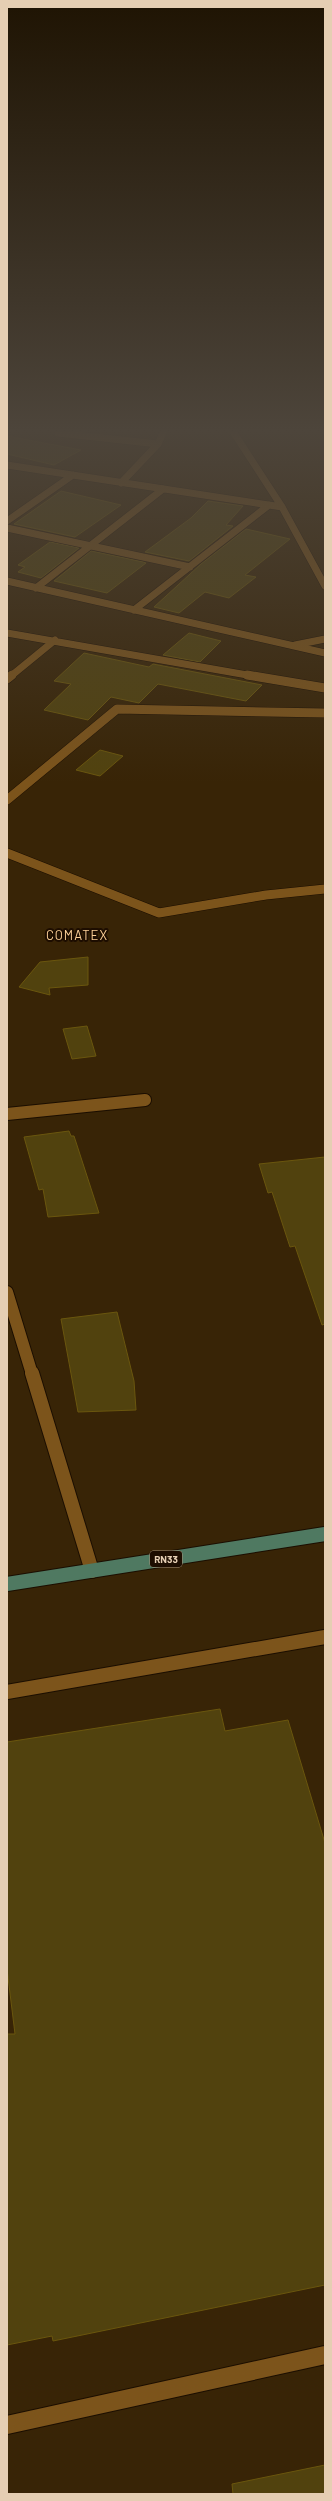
<svg xmlns="http://www.w3.org/2000/svg" width="332" height="2501" font-family="Barlow,sans-serif">
<style>
.building{fill:#51420e;stroke:#6a560e}
.lines{fill:none;stroke-linecap:round;stroke-linejoin:round}
.service-far1-casing{stroke:#1b0e01;stroke-width:16}
.service-casing{stroke:#1b0e01;stroke-width:20}
.minor-far3-casing{stroke:#1b0e01;stroke-width:8}
.minor-far2-casing{stroke:#1b0e01;stroke-width:10}
.minor-far1-casing{stroke:#1b0e01;stroke-width:14}
.minor-casing{stroke:#1b0e01;stroke-width:16}
.primary-casing{stroke:#1b0e01;stroke-width:16}
.service-far1{stroke:#7c541b;stroke-width:14}
.service{stroke:#7c541b;stroke-width:18}
.minor-far3{stroke:#7c541b;stroke-width:7}
.minor-far2{stroke:#7c541b;stroke-width:9}
.minor-far1{stroke:#7c541b;stroke-width:12}
.minor{stroke:#7c541b;stroke-width:14}
.primary{stroke:#4f7961;stroke-width:14}
.labels{text-anchor:middle;dominant-baseline:central;stroke-width:4;stroke-linejoin:round;paint-order:stroke}
.shield{fill:#1d0d00;stroke:#a9947d;stroke-width:1}
.shield-label{font-size:10px;font-weight:bold;fill:#e5ceb3}
.quarter-label{font-size:13px;letter-spacing:1px;fill:#fdd097;stroke:#1d0d00}
</style>
<rect width="100%" height="100%" fill="#382406"/>
<path class="building" d="M7,436L81,450L54,465L7,454Z
M61,491L121,505L75,537L14,524Z
M208,501L243,506L226,525L233,526L189,561L145,552L191,518Z
M246,529L290,539L245,575L256,577L229,598L205,592L179,613L154,607L201,564Z
M50,542L79,548L41,578L18,572L25,567L18,565Z
M91,551L143,562L146,563L107,593L54,581Z
M189,633L221,641L200,662L163,655Z
M84,653L149,667L153,664L262,685L246,701L158,684L139,703L111,697L88,720L44,710L71,684L54,681Z
M100,750L123,756L100,776L76,770Z
M88,957V985L49,988L50,995L19,987L40,962Z
M87,1026L96,1056L72,1059L63,1029Z
M69,1131L71,1136H74L99,1213L48,1217L43,1189L39,1190L24,1137Z
M325,1157V1324L322,1325L295,1246L290,1247L272,1192L268,1193L259,1164Z
M117,1312L134,1381L136,1410L78,1412L61,1319Z
M220,1709L225,1731L288,1720L325,1843V2285L53,2341L52,2336L7,2345V2034H15L7,1969V1742Z
M325,2465V2494H233L232,2484Z"/>
<g class="lines">
<g class="service-far1-casing">
<path id="service-far1" d="M7,1692L325,1637"/>
</g>
<g class="service-casing">
<path id="service" d="M7,2425L325,2355"/>
</g>
<g class="minor-far3-casing">
<path id="minor-far3" d="M58,433L158,444
M234,433L282,507L325,586
M7,465L282,507
M121,483L158,444L163,433
M7,521L73,475
M7,528L190,567
M7,581L325,653
M36,588L163,489
M134,610L269,505
M7,633L253,676
M295,645L325,639
M11,676L55,640"/>
</g>
<g class="minor-far2-casing">
<path id="minor-far2" d="M247,675L325,688
M7,679L12,675
M7,800L117,709L325,713
M7,853L159,913L266,895L325,889"/>
</g>
<g class="minor-far1-casing">
<path id="minor-far1" d="M7,1114L145,1100
M7,1292L32,1374"/>
</g>
<g class="minor-casing">
<path id="minor" d="M32,1373L92,1571"/>
</g>
<g class="primary-casing">
<path id="primary" d="M7,1584L325,1534"/>
</g>
<use href="#service-far1" class="service-far1"/>
<use href="#service" class="service"/>
<use href="#minor-far3" class="minor-far3"/>
<use href="#minor-far2" class="minor-far2"/>
<use href="#minor-far1" class="minor-far1"/>
<use href="#minor" class="minor"/>
<use href="#primary" class="primary"/>
</g>
<linearGradient id="sky" x2="0" y2="1"><stop stop-color="#1f1403"/><stop offset="0.55" stop-color="#4d453b"/><stop offset="1" stop-color="#4d453b" stop-opacity="0"/></linearGradient>
<rect width="332" height="783" fill="url(#sky)"/>
<g class="labels">
<rect class="shield" x="150" y="1551" width="32" height="16" rx="3"/>
<g class="shield-label">
<text x="166" y="1559">RN33</text>
</g>
<g class="quarter-label">
<text x="77" y="935">COMATEX</text>
</g>
</g>
<rect width="332" height="2501" fill="none" stroke="#e5ceb3" stroke-width="16"/>
</svg>
